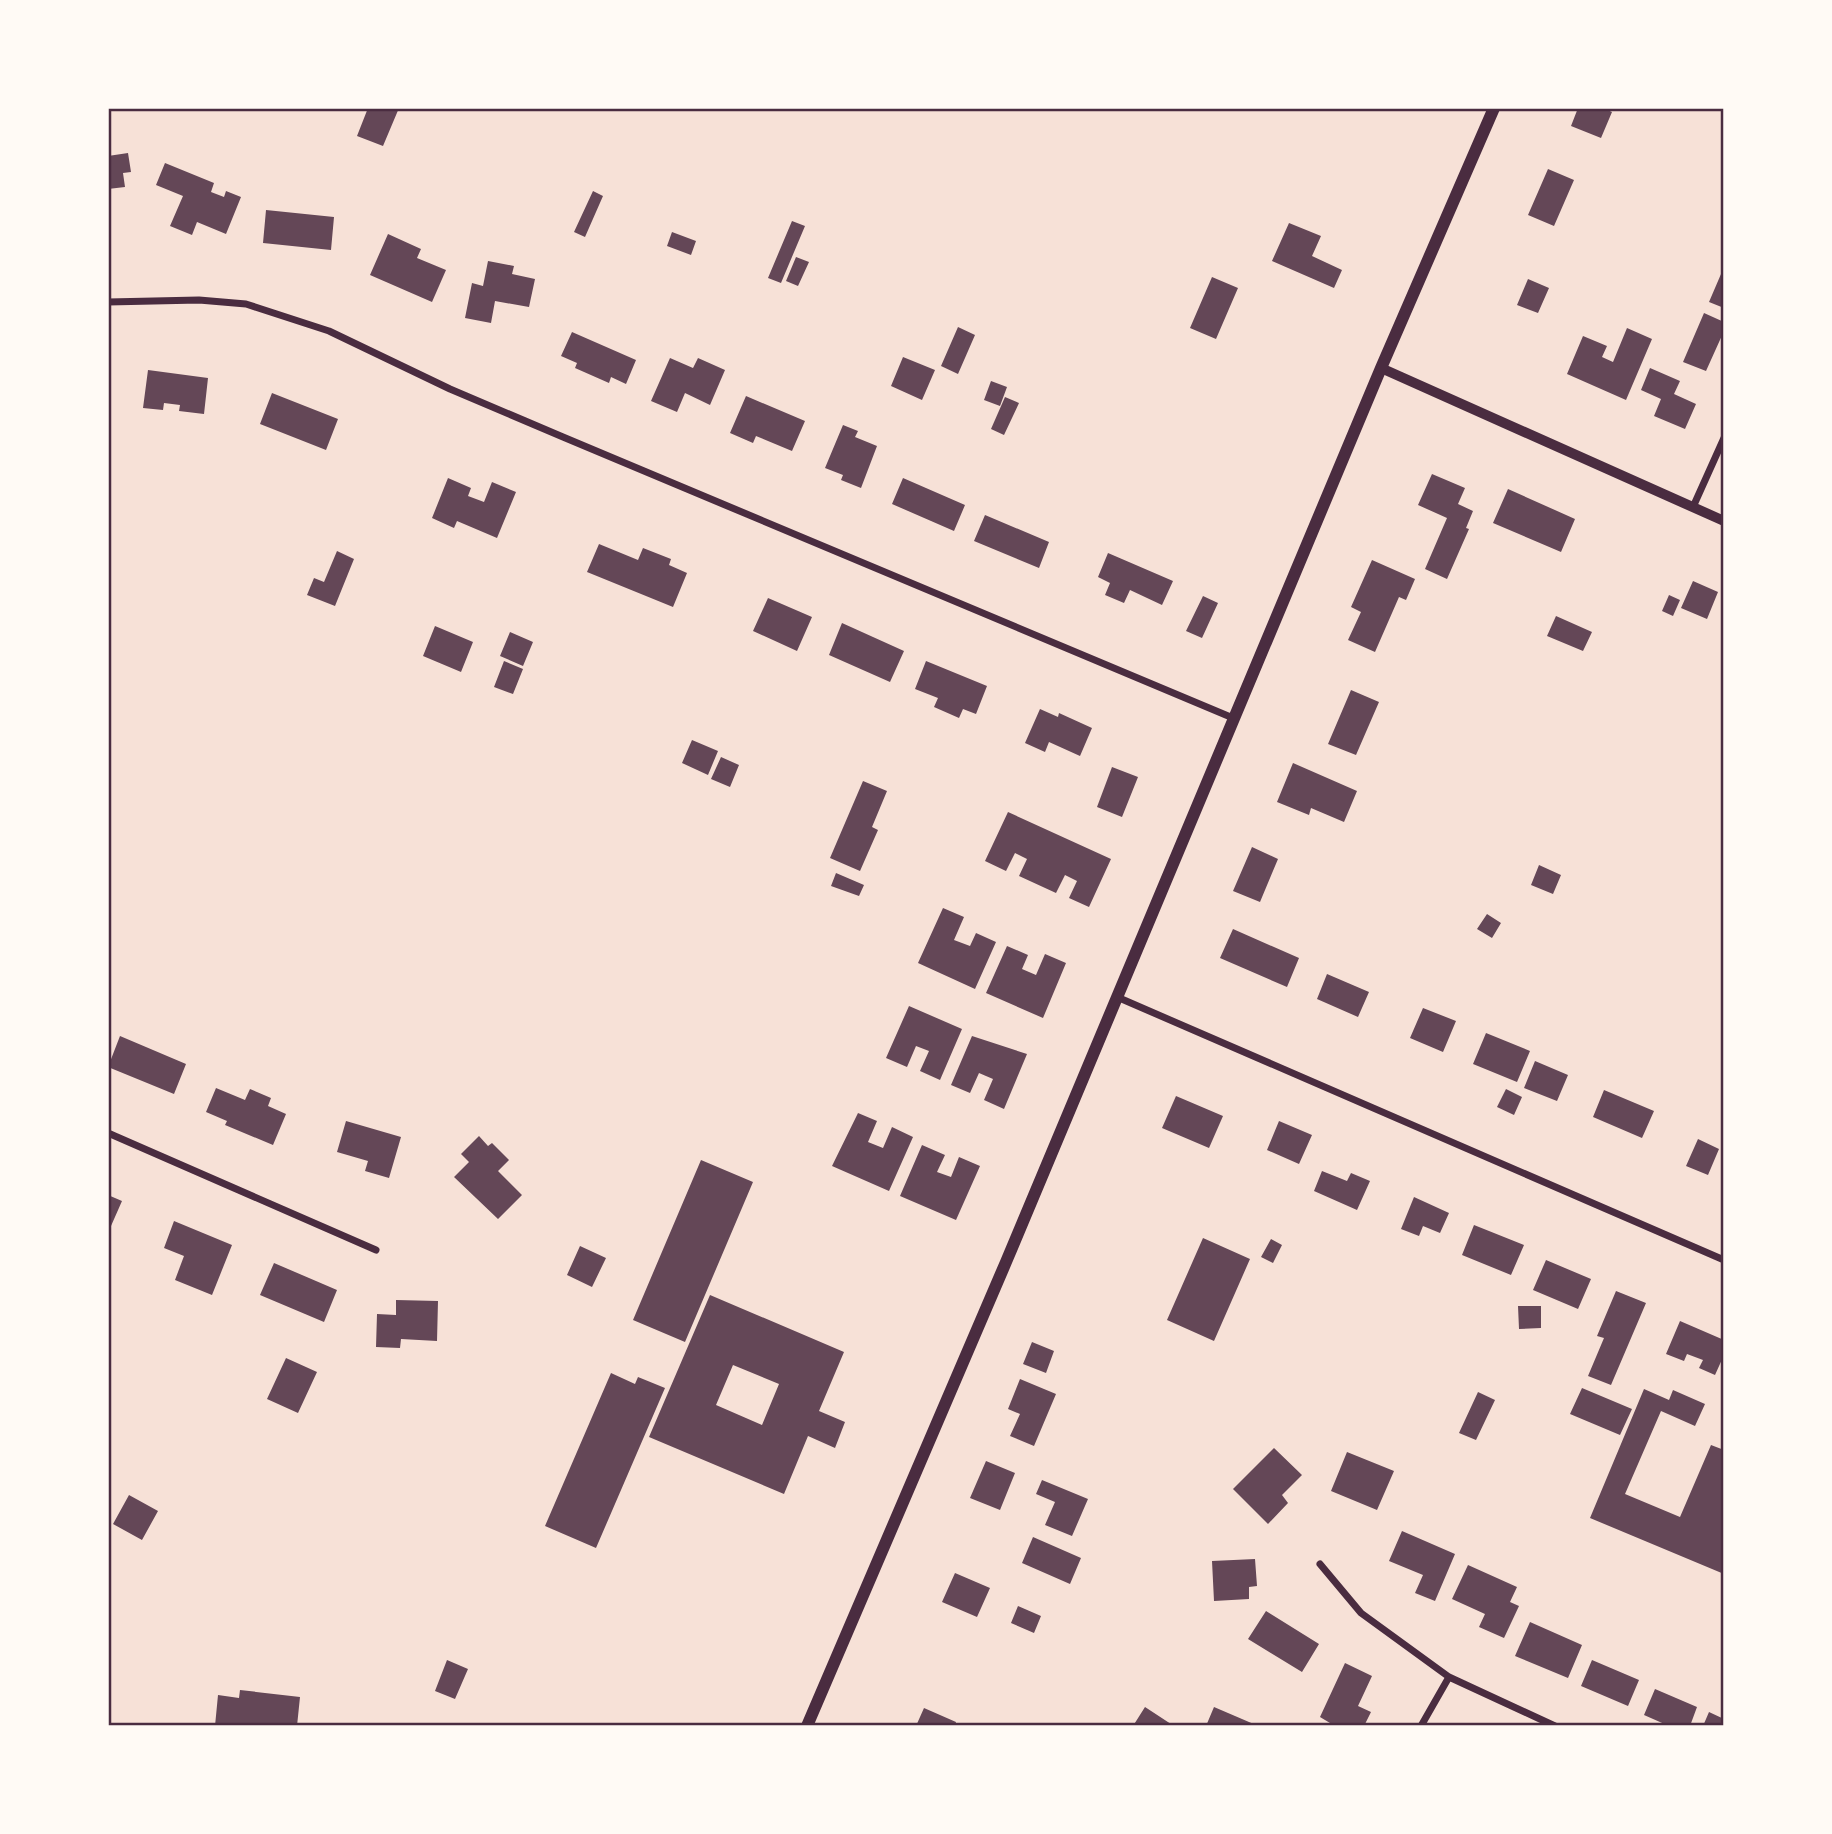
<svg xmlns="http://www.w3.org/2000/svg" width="1832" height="1834" font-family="'Archivo Narrow',sans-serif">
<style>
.building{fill:#644757;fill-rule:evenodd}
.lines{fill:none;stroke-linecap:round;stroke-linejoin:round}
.minor{stroke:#4a2c40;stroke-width:7}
.tertiary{stroke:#4a2c40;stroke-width:10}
.secondary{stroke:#4a2c40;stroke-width:12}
.neatline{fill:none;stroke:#4a2c40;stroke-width:2.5}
</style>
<rect width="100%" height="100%" fill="#f7e1d7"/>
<path class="building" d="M368,108H399L383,146L357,136Z
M1578,108H1603L1612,112L1601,138L1571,126Z
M128,153L131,172L123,173L125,187L108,189V156Z
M165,163L214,183L211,192L224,197L226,191L241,197L226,234L197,222L192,235L170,226L183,196L156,185Z
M1548,169L1574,180L1554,226L1528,215Z
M593,191L603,196L585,237L574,232Z
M266,210L334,217L331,250L263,243Z
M792,221L805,226L781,283L768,278Z
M1289,223L1321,236L1312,256L1342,270L1334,288L1272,261Z
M672,232L696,241L691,255L667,246Z
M388,234L421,249L417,258L446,270L432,302L370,275Z
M796,257L809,262L798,286L786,281Z
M488,261L514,266L512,274L535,279L529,307L495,301L491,323L465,318L472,283L483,286Z
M1724,267V308L1709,302Z
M1212,277L1238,288L1216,339L1190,328Z
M1528,279L1549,288L1538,313L1517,305Z
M1704,313L1724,322V331L1706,371L1683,362Z
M958,327L975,335L958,374L941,366Z
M1627,328L1652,339L1626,400L1567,374L1583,336L1607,346L1602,357L1613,362Z
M572,332L636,360L626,384L611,377L609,383L575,368L577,363L561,356Z
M903,357L935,370L922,400L891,386Z
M670,358L693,368L698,358L725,370L710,405L685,393L677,412L651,401Z
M1650,368L1680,381L1674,394L1696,404L1685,429L1654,416L1661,399L1641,390Z
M148,370L208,378L204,414L179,411L180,405L164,403L163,410L143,408Z
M991,381L1007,387L1000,406L984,400Z
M272,393L338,419L326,450L260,424Z
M746,396L805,421L792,451L756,436L753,443L730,433Z
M1005,397L1019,403L1004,435L991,429Z
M843,425L858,431L855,437L877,446L861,488L841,480L843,475L825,468Z
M1432,474L1465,488L1458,504L1473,511L1466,528L1469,529L1447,579L1425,569L1447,518L1418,505Z
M448,478L471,488L468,496L484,502L492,482L516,492L497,538L457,521L454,528L432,518Z
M903,478L965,505L954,531L892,504Z
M1508,489L1575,519L1561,552L1493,523Z
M985,515L1049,542L1039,568L974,541Z
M599,544L638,560L643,548L671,559L669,565L687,573L673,607L587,572Z
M337,551L354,559L335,606L307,595L314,578L324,582Z
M1108,553L1173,581L1162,605L1130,590L1124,603L1105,595L1110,583L1098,577Z
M1372,560L1415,579L1406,600L1399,597L1375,652L1348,640L1361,612L1351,607Z
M1693,581L1718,592L1707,619L1681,608Z
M1669,595L1680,600L1673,616L1662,611Z
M1203,596L1218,603L1202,638L1186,631Z
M768,598L812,617L797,651L753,631Z
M1556,616L1592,632L1583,651L1547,636Z
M842,623L904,651L890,682L829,655Z
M435,626L473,642L461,672L423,656Z
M510,632L533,642L523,666L500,656Z
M504,661L523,669L513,694L494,687Z
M926,661L987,686L976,714L963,709L959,718L934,707L938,698L915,689Z
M1351,690L1379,702L1356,755L1328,744Z
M1040,709L1058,717L1059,713L1092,728L1080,756L1049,742L1045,752L1025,743Z
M692,740L718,751L708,775L682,763Z
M721,757L739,765L730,787L711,779Z
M1293,763L1357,791L1344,822L1311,808L1309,815L1277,802Z
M1112,767L1138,777L1122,817L1097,807Z
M863,781L887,791L872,827L878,830L860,871L830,858Z
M1008,812L1111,859L1089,907L1069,898L1077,881L1065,875L1056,893L1019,876L1027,859L1015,853L1006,871L985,861Z
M1252,847L1278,859L1260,902L1233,891Z
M1539,865L1561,875L1553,894L1531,885Z
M836,873L864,885L859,896L831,886Z
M943,908L964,917L954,940L970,946L976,933L996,942L975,989L918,963Z
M1487,914L1501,923L1492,938L1477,929Z
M1233,929L1299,958L1287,987L1220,958Z
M1007,946L1028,955L1022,969L1036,975L1045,954L1066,963L1043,1018L986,993Z
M1327,974L1369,992L1358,1017L1317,999Z
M909,1006L962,1029L940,1080L920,1071L929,1051L916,1046L907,1067L886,1058Z
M1423,1008L1456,1021L1443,1052L1410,1038Z
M1486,1033L1530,1051L1517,1082L1473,1064Z
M120,1036L186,1064L174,1094L108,1067Z
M972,1036L1027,1054L1004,1109L984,1100L993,1079L979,1073L970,1093L951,1085Z
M1535,1061L1568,1075L1557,1101L1524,1088Z
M216,1088L245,1100L250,1089L271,1098L268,1106L286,1114L273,1145L225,1125L227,1121L206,1112Z
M1506,1089L1522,1097L1514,1115L1497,1107Z
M1604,1090L1654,1111L1642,1138L1593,1117Z
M1176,1096L1223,1116L1209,1148L1162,1128Z
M858,1113L877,1121L868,1142L883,1148L892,1127L913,1137L889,1191L832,1166Z
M346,1121L401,1137L389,1178L365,1171L368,1161L337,1152Z
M1279,1121L1312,1135L1299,1164L1267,1150Z
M479,1136L488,1146L492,1143L509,1160L498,1171L522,1195L498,1219L454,1177L469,1162L461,1154Z
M1698,1139L1719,1149L1708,1175L1686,1166Z
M922,1145L945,1155L937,1172L951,1177L959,1157L980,1166L956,1220L900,1196Z
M701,1160L753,1182L685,1342L633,1320Z
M1322,1171L1347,1181L1351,1173L1370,1181L1357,1210L1314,1191Z
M108,1195L122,1201L111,1226L108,1225Z
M1414,1197L1449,1213L1440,1233L1423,1226L1419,1236L1401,1229Z
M174,1221L232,1245L212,1295L175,1280L184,1256L164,1248Z
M1474,1225L1524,1245L1511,1275L1462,1255Z
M1203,1238L1250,1259L1214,1341L1167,1320Z
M1271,1239L1282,1245L1273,1263L1261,1257Z
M580,1246L606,1258L592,1287L567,1275Z
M1546,1260L1591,1279L1578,1309L1533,1290Z
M274,1263L337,1290L324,1322L260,1295Z
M1616,1291L1646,1303L1611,1385L1588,1376L1604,1338L1597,1336Z
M710,1295L844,1352L819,1411L845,1422L835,1448L808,1436L784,1494L649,1437ZM733,1365L779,1384L762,1425L716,1405Z
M396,1300L438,1301L437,1341L401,1339L400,1348L376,1347L377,1314L396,1315Z
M1518,1306H1541V1328L1519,1329Z
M1680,1321L1724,1340V1355L1715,1375L1699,1368L1703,1360L1687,1354L1684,1361L1666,1354Z
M1032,1342L1054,1351L1046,1373L1023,1364Z
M286,1358L317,1372L298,1413L267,1399Z
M611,1373L635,1384L638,1377L665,1388L596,1548L545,1526Z
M1020,1379L1056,1394L1034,1446L1010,1436L1020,1414L1008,1409Z
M1582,1388L1632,1409L1620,1435L1570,1414Z
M1644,1389L1669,1400L1673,1390L1705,1404L1695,1426L1661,1411L1625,1494L1680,1517L1711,1445L1724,1450V1574L1590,1518Z
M1478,1392L1495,1400L1476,1440L1459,1433Z
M1274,1448L1302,1475L1282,1495L1288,1503L1268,1524L1233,1489Z
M1347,1452L1394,1471L1377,1510L1331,1491Z
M986,1461L1015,1473L1000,1510L970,1498Z
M1042,1480L1088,1499L1072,1536L1045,1525L1055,1502L1036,1494Z
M129,1495L158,1511L142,1540L113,1524Z
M1402,1531L1455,1554L1435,1601L1415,1593L1423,1575L1389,1561Z
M1033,1537L1081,1558L1070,1584L1022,1563Z
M1255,1559L1257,1586L1249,1587V1599L1214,1601L1212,1561Z
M1468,1565L1517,1587L1510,1602L1519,1606L1504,1638L1479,1627L1485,1614L1452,1599Z
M955,1573L990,1588L977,1617L942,1602Z
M1018,1606L1041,1616L1034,1633L1011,1623Z
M1266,1611L1319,1644L1302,1672L1248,1639Z
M1530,1622L1582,1645L1568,1678L1515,1656Z
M447,1660L468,1669L455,1699L435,1691Z
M1592,1660L1639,1680L1628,1706L1581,1686Z
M1345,1663L1372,1676L1358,1706L1371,1712L1364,1726H1335L1320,1717Z
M1655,1689L1697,1707L1690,1726H1669L1644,1715Z
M240,1690L300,1697L297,1726H215L218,1695L239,1698Z
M1145,1707L1174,1726H1133Z
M1214,1707L1256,1725V1726H1206Z
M924,1708L956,1722L955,1726H916Z
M1709,1712L1724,1719V1726H1703Z"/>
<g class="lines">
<path class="minor" d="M108,302L199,300L246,304L329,331L450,389L563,437L1233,718
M1693,507L1724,438
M1117,997L1724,1260
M108,1133L376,1250
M1320,1564L1361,1613L1449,1677L1555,1726
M1421,1726L1449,1677"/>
<path class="tertiary" d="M1381,368L1724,521"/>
<path class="secondary" d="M807,1726L1006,1262L1381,368L1494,108"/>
</g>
<rect width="1832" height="1834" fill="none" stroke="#fffaf5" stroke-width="220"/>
<rect x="110" y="110" width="1612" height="1614" class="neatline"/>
</svg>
